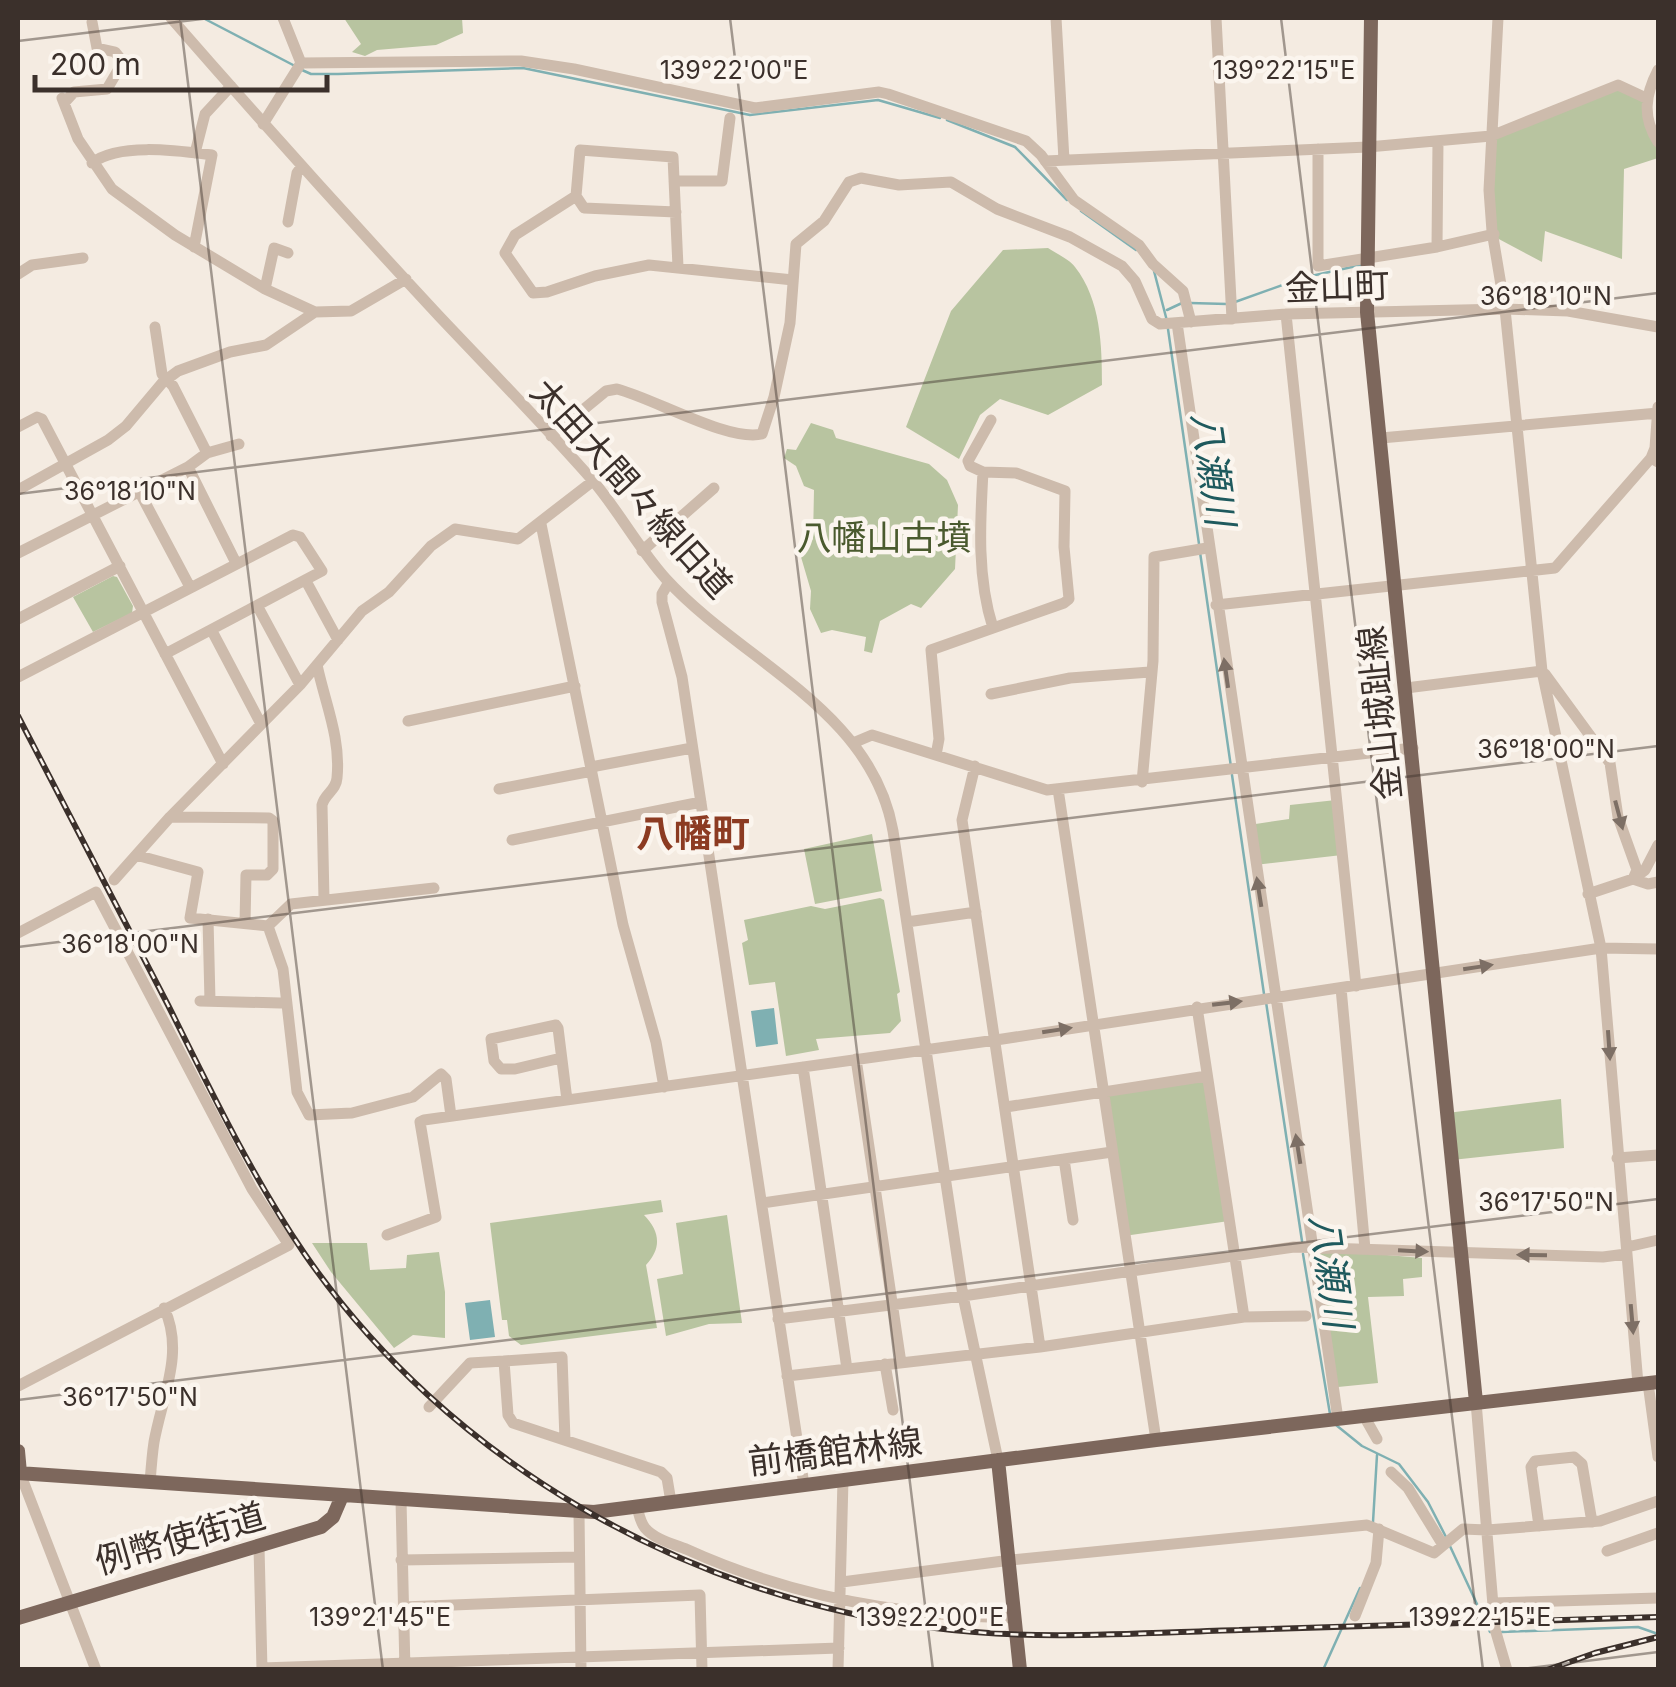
<svg xmlns="http://www.w3.org/2000/svg" width="1676" height="1687" font-family="Inter,'Noto Sans JP',sans-serif">
<style>
.green{fill:#b8c4a0}
.water{fill:#7fb0b2}
.lines{fill:none;stroke-linecap:round;stroke-linejoin:round}
.stream{stroke:#7fb0b2;stroke-width:2.5}
.minor{stroke:#cdbbac;stroke-width:11}
.major{stroke:#7d675c;stroke-width:14}
.rail-casing{stroke:#3b302b;stroke-width:6}
.rail{stroke:#fbf5ee;stroke-width:2.5;stroke-dasharray:8;stroke-linecap:butt}
.oneway{fill:#7d6f65}
.ticks{fill:none;stroke:#3b302b;stroke-width:2.5;stroke-opacity:0.45}
.labels{text-anchor:middle;dominant-baseline:central;stroke-width:9;stroke-linejoin:round;paint-order:stroke}
.street-label{font-size:35px;fill:#3b302b;stroke:#fbf5ee}
.park-label{font-size:35px;fill:#4a5a2e;stroke:#fbf5ee}
.water-label{font-size:38px;font-style:italic;fill:#1f5a5e;stroke:#fbf5ee}
.neighbourhood-label{font-size:38px;font-weight:bold;fill:#8c3b22;stroke:#fbf5ee}
.ticks-label{font-size:25px;text-anchor:middle;fill:#3b302b;stroke:#fbf5ee;stroke-width:9;stroke-linejoin:round;paint-order:stroke}
</style>
<rect width="100%" height="100%" fill="#f4ebe1"/>
<path class="green" d="M344,18H462L463,33L436,45L377,50L365,56L352,52L361,44Z
M1618,85L1646,98C1649,118 1658,139 1658,158L1624,169L1622,259L1545,231L1542,262L1495,237L1491,136Z
M1048,248C1057,254 1069,259 1075,267C1101,300 1102,346 1102,385L1048,415L1000,399L980,415L959,459L906,427L951,311L1003,250Z
M811,423L833,430L836,438L929,464L947,480L958,505L955,569L921,608L911,604L880,621L872,653L864,651L866,637L832,630L821,633L810,609L811,591L801,557L813,539L814,490L804,486L796,466L784,458L787,449L796,450Z
M113,576L117,577L133,606L132,613L93,632L73,597Z
M1336,800L1342,855L1255,865L1249,825L1289,819L1290,805Z
M872,834L882,891L815,904L804,849Z
M880,898L884,900L900,992L897,994L901,1021L890,1033L816,1039L819,1050L786,1056L775,982L749,985L742,943L748,940L744,920L811,906L825,909Z
M1207,1076L1229,1221L1124,1236L1103,1092Z
M1561,1099L1564,1148L1452,1160L1447,1113Z
M661,1200L663,1212L644,1215C660,1231 662,1248 646,1265L657,1328L521,1345L509,1336L507,1320H502L490,1223Z
M727,1215L742,1323L709,1324L666,1336L657,1279L683,1274L676,1223Z
M312,1243H367L370,1270L406,1268L407,1255L439,1252L445,1292V1338L413,1335L394,1348L331,1272Z
M1317,1249L1422,1258V1277L1403,1279L1404,1296L1368,1297L1378,1383L1338,1387Z"/>
<path class="water" d="M774,1008L778,1044L756,1047L751,1011Z
M490,1300L495,1337L470,1340L465,1303Z"/>
<g class="lines">
<path class="stream" d="M203,18L295,66
M302,70L311,74H338L523,68L750,115L878,100L940,118
M947,120L1015,147L1067,200
M1081,211L1136,250
M1154,271L1167,321
M1235,302L1302,278L1361,265
M1190,303L1227,304
M1167,310L1182,303
M1168,329L1199,544
M1200,552L1231,767
M1232,775L1264,994
M1266,1002L1302,1241
M1303,1254L1330,1414
M1336,1425L1362,1446L1399,1464L1428,1502L1446,1537
M1373,1522L1377,1455
M1449,1544L1490,1632
M1502,1632L1638,1627L1658,1634
M1323,1670L1360,1588"/>
<path class="minor" d="M171,18C259,119 348,218 439,316C491,371 544,425 594,482C620,513 639,549 666,579C742,662 872,710 893,831L963,1296L998,1460
M283,18L301,63
M1056,18L1064,160
M1216,18L1232,319
M1498,18L1489,190L1492,231L1505,309L1542,671L1601,948L1638,1384
M301,63L521,61L574,69L755,108L879,92L888,94L1026,141L1041,155L1074,200L1139,245L1153,264L1183,291L1191,322
M1658,70C1645,95 1642,117 1658,142
M62,98L78,139L112,189L175,235L265,289L315,312
M64,103L74,92L107,89L123,62L115,52L97,48L92,22
M263,124L301,63
M1318,149V266L1437,247L1438,141
M195,153L205,114L231,86
M1045,161L1368,147L1491,136L1618,85L1646,98
M92,163C119,142 180,151 212,155L194,247
M674,181H722L730,118
M576,196L515,235L505,253L533,293L547,292L595,276L649,265L793,280
M676,212L584,208L576,196L580,150L673,157L678,267
M288,222L297,173L302,166
M1437,247L1494,234
M18,274L32,265L83,258
M265,289L274,248L288,253
M1286,314L1356,986
M1177,323L1338,1419
M155,327L162,374L173,386L207,453
M1658,407L1655,448L1651,458L1658,462
M18,427L37,417L42,419L223,764
M551,436L606,391L617,389C653,398 728,442 762,434L774,397L790,323L796,244L824,221L849,182L861,178L899,185L951,182L997,209L1070,237L1122,266L1135,281L1152,319L1160,324L1286,314L1505,309L1568,311L1658,327
M1381,438L1658,413
M188,467L236,563
M983,472C980,524 977,578 993,628
M18,490L108,440L126,426L163,382L178,371L230,352L266,345L315,312L351,311L406,279
M139,491L190,587
M541,524L623,925L656,1042L664,1087
M642,551L714,488
M18,553L188,467L207,453L239,444
M306,581L338,640
M669,582L662,594V602L682,677L804,1485
M1216,605L1555,568L1651,458
M258,607L300,685
M18,619L120,566
M212,631L261,724
M317,665C325,703 341,738 337,778C336,791 325,793 322,805L324,900
M1545,674L1610,763L1618,817L1637,870L1633,879
M18,677L293,535L300,537L322,571L165,654
M1406,688L1542,671
M991,694L1070,678L1150,672
M408,721L575,686
M853,743L872,735L1047,790L1413,748
M936,755L939,739L931,650L1064,603L1069,599L1064,547L1065,491L1016,473L983,472L970,466L968,461L991,420
M975,766L962,820L1040,1347
M591,767L692,748
M1142,782L1153,661L1154,557L1207,548
M499,789L592,771
M1058,789L1156,1440
M170,817L269,818L273,821V869L267,875H246L245,923
M512,840L701,802
M136,855L198,872L190,918L268,926L291,904L434,888
M1633,879L1645,870L1658,845
M114,880L170,817L300,685L362,611L389,592L431,546L455,529L518,539L593,481
M1588,894L1633,879L1648,884L1658,882
M208,919L210,1001
M907,922L976,912
M268,926L283,969L297,1092L309,1115L352,1113L413,1097L441,1074L446,1079L451,1116
M18,933L96,892L252,1189L289,1245L18,1386
M1341,988L1365,1249
M200,1001L280,1003
M1197,1007L1244,1317
M561,1058L515,1069H501L494,1061L491,1039L556,1025L558,1028L567,1100
M856,1059L901,1363
M803,1067L847,1369
M1006,1107L1207,1076
M1617,1158L1658,1155
M1064,1159L1073,1220
M762,1203L1112,1152
M387,1235L436,1217L420,1122L424,1120L996,1040L1601,948L1658,949
M1627,1247L1658,1240
M778,1319L963,1296L1294,1247L1603,1257L1626,1254
M504,1361L562,1357L565,1440
M885,1364L893,1410
M787,1376L1040,1347L1244,1317L1306,1316
M1648,1383L1658,1457
M1476,1402L1495,1629L1507,1670
M429,1407L470,1363L504,1361L508,1415L513,1423L661,1472L667,1478L671,1502
M1364,1416L1377,1439
M1391,1472L1408,1488L1443,1545
M20,1473L96,1670
M150,1483C151,1469 152,1455 154,1442C162,1397 185,1352 164,1308
M401,1500L405,1670
M637,1507C639,1514 640,1522 645,1528C654,1539 673,1544 686,1549C789,1596 902,1616 1015,1618
M579,1513L581,1670
M1539,1526L1531,1467L1535,1461L1574,1457L1582,1464L1592,1522
M259,1547L262,1670
M1607,1551L1658,1533
M401,1560L579,1557
M842,1582L1011,1560L1367,1525L1434,1553L1463,1529L1487,1530L1600,1521L1658,1501
M1493,1603L1658,1598
M403,1607L700,1595L702,1670
M1355,1616L1376,1563L1379,1529
M262,1668L839,1648
M838,1670L843,1480"/>
<path class="major" d="M1371,18L1367,312L1476,1402
M18,1451L20,1473
M998,1460L1020,1670
M18,1473L594,1512L1156,1440L1658,1382
M18,1618L321,1527L333,1517L342,1496"/>
<g class="rail-casing">
<path id="rail" d="M18,716C68,812 118,908 168,1005C210,1089 251,1175 304,1253C447,1461 686,1597 935,1628C1036,1641 1138,1633 1239,1630C1379,1625 1519,1620 1658,1617
M1547,1670L1595,1653L1658,1637"/>
</g>
<use href="#rail" class="rail"/>
</g>
<defs><path id="oneway-solid" d="M-6-.8H1V-3.2L6.5 0L1 3.2V.8H-6Z" transform="scale(2.5)"/></defs>
<g class="oneway">
<use href="#oneway-solid" transform="translate(1226 673) rotate(-98)"/>
<use href="#oneway-solid" transform="translate(1619 815) rotate(75)"/>
<use href="#oneway-solid" transform="translate(1259 892) rotate(-99)"/>
<use href="#oneway-solid" transform="translate(1478 967) rotate(-9)"/>
<use href="#oneway-solid" transform="translate(1227 1003) rotate(-7)"/>
<use href="#oneway-solid" transform="translate(1057 1030) rotate(-9)"/>
<use href="#oneway-solid" transform="translate(1609 1045) rotate(86)"/>
<use href="#oneway-solid" transform="translate(1298 1149) rotate(-99)"/>
<use href="#oneway-solid" transform="translate(1413 1251) rotate(3)"/>
<use href="#oneway-solid" transform="translate(1532 1255) rotate(-179)"/>
<use href="#oneway-solid" transform="translate(1632 1319) rotate(85)"/>
</g>
<path class="ticks" d="M180,18L383,1670M730,18L933,1670M1281,18L1483,1670M18,41L210,18M18,494L1658,293M18,947L1658,746M18,1400L1658,1199M1514,1670L1658,1652"/>
<g class="labels">
<g class="street-label">
<text transform="translate(1337 286) rotate(-2)">金山町</text>
<text transform="translate(632 488) rotate(48)">太田大間々線旧道</text>
<text transform="translate(1379 713) rotate(-96)">金山城趾線</text>
<text transform="translate(835 1451) rotate(-7)">前橋館林線</text>
<text transform="translate(180 1538) rotate(-16)">例幣使街道</text>
</g>
<g class="park-label">
<text x="884" y="537">八幡山古墳</text>
</g>
<g class="water-label">
<text transform="translate(1214 469) rotate(82)">八瀬川</text>
<text transform="translate(1332 1271) rotate(82)">八瀬川</text>
</g>
<g class="neighbourhood-label">
<text x="693" y="833">八幡町</text>
</g>
</g>
<g class="ticks-label">
<text x="734" y="79">139°22'00"E</text>
<text x="1284" y="79">139°22'15"E</text>
<text x="1546" y="305">36°18'10"N</text>
<text x="130" y="500">36°18'10"N</text>
<text x="1546" y="758">36°18'00"N</text>
<text x="130" y="953">36°18'00"N</text>
<text x="1546" y="1211">36°17'50"N</text>
<text x="130" y="1406">36°17'50"N</text>
<text x="380" y="1626">139°21'45"E</text>
<text x="930" y="1626">139°22'00"E</text>
<text x="1480" y="1626">139°22'15"E</text>
</g>
<rect width="1676" height="1687" fill="none" stroke="#3b302b" stroke-width="40"/>
<path d="M35 75v15h292v-15" fill="none" stroke="#3b302b" stroke-width="5"/>
<text x="50" y="75" font-size="30" fill="#3b302b" stroke="#fbf5ee" stroke-width="8" paint-order="stroke">200 m</text>
</svg>
